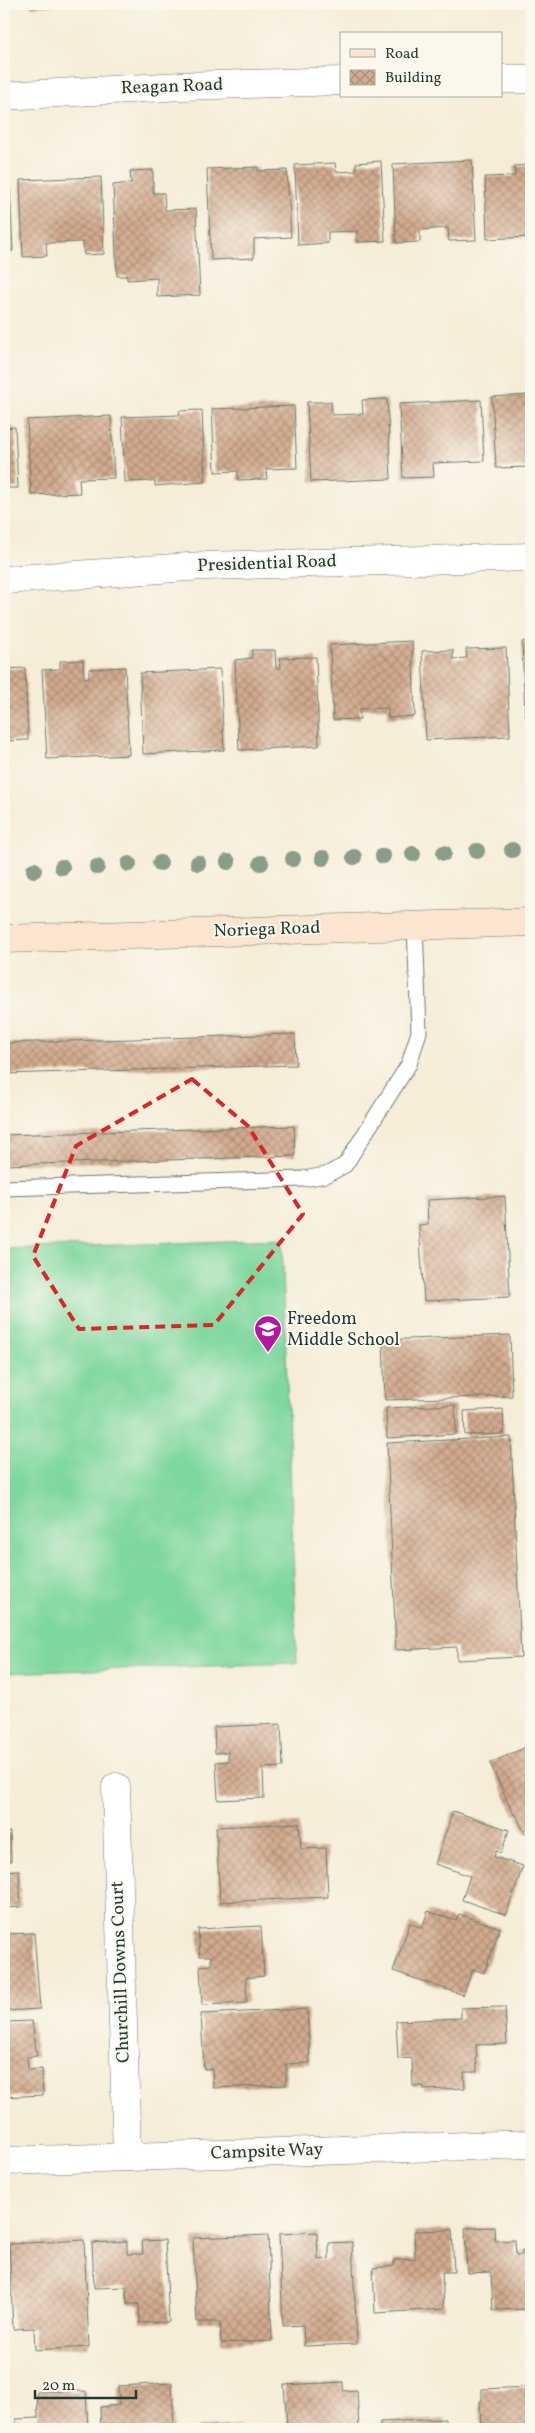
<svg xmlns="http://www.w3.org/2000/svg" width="535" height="2433" font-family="Vollkorn,serif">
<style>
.grass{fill:#7ed79e;stroke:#4e8a69}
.building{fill:url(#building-cross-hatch)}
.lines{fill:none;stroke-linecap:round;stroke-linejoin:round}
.lane-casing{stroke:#6a7b6d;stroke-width:17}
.street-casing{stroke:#6a7b6d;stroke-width:29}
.secondary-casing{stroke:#6a7b6d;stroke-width:29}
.lane{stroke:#fff;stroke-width:15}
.street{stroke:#fff;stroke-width:28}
.secondary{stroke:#fce5d0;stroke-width:28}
.tree{fill:#8a9d89}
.marked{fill:none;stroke:#d62828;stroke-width:4;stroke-dasharray:10 6;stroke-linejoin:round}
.labels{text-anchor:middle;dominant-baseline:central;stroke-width:4;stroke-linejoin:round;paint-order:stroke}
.street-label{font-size:18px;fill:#1f3d34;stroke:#fbf7ec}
.poi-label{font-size:18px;fill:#1f3d34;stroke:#fbf7ec;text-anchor:start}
</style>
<defs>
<pattern id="building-cross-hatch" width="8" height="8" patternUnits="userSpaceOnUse" patternTransform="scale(1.25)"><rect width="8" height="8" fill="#d3ab8f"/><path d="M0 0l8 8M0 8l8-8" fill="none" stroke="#ab8c76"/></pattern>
</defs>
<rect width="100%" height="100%" fill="#fbf7ec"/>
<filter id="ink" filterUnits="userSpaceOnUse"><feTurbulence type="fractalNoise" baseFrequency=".02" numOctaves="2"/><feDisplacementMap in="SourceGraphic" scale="10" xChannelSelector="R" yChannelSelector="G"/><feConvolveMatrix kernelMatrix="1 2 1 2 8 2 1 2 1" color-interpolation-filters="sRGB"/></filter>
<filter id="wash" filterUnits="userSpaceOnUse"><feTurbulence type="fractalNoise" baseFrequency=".0096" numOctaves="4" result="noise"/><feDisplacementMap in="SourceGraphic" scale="20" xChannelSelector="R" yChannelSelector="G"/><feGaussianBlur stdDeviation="1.12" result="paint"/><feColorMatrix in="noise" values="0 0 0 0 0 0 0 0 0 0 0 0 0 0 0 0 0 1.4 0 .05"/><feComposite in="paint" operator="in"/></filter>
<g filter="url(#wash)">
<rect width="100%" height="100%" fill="#f5edd8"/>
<path class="grass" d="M282,1239L297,1663L4,1673V1249Z"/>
<g id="blocks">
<path class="building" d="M31,4H61V5L31,7Z
M472,160L476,240L449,241L448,228L420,230V242L396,243L393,164Z
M381,161L385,241L357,242V231L328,232V243L298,245L295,165L335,163L336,172L356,171V163Z
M531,165V237L487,239L485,177L515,176L514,166Z
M258,167V171L287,170L291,237L254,239V258L211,260L207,169Z
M153,170V193H164L165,210L196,209L200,295L157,297V278L127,280V276H117L113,185L131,183L130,171Z
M101,177L104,254L84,255L83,242L46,243L47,256L23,257L20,180Z
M4,188H10L13,251H4Z
M531,395L530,467L496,468L492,397Z
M387,399L391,479L311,482L307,402H331L332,415L363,414L362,400Z
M481,400L484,461L433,463L434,477L403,478L399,404Z
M294,406L297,468L266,469L267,479L238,480V471L215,472L212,409Z
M202,410L205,482L155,486V481L125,482L122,417L180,415L179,411Z
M111,416L114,478L79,479L80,493L31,495L27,420Z
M15,427L18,488H4V428Z
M412,641L415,716L388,718V708L359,709L360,719L333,720L330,645Z
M531,641V715H525L522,642Z
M506,648L510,736L426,740L422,651L453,650V659L467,658L466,649Z
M252,650H275L276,668H281L280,658L316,657L319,746L239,750L235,660L252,658Z
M83,660L84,678H89V669L125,667L129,755L47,759L42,670L60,669V661Z
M25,668L28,740L4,741V669Z
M220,669L224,750L143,754L140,673Z
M295,1034L296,1065L4,1074V1043Z
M294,1126L295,1156L4,1165V1135Z
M505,1196L510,1297L424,1301L419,1225L428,1224L427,1200Z
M510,1335L512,1396L385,1400L383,1340Z
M455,1405L456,1434L387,1438L386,1408Z
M503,1409L504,1434L465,1435L464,1411Z
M511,1437L521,1657L457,1660V1647L396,1650L387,1443Z
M281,1724L283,1767L263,1768L264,1798L218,1800L216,1762L228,1761V1752L215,1753L214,1727Z
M531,1745V1831L525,1834L516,1814L514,1815L490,1763Z
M4,1751H6L8,1806L4,1807Z
M453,1811L509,1830L501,1853L496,1851L494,1857L523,1866L506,1915L462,1900L470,1876L435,1864Z
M299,1823L301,1849L326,1848L328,1897L220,1902L216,1827Z
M10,1832L11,1861H4V1833Z
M19,1870L21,1907L4,1908V1871Z
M428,1911L456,1921L459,1914L500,1928L484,1973L473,1969L463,1995L393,1971L410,1923L422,1928Z
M261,1926L264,1976L246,1978L247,2003L202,2005L200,1966L211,1965V1956H200L198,1929Z
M34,1933L40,2009L4,2011V1934Z
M505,2007L507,2044L476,2045L477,2072H464L465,2088L424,2090V2086H413L412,2058L398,2059L396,2021L461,2018V2008Z
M307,2009L310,2063L286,2064V2085L213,2088L212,2069H204L201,2014Z
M32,2021L37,2056L27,2057L28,2070L42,2069L43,2095L4,2097V2022Z
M494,2227L495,2241L515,2240L516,2255H522V2250H531V2309L493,2310L491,2272L467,2273L465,2228Z
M452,2230L454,2272H442L444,2309L375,2313L373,2268L394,2266V2260L415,2259L414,2231Z
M317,2232L318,2260L329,2259V2243L352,2242L357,2344L304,2346L303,2325L283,2326L279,2234Z
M268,2235L272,2341L221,2343L220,2322H197L193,2238Z
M84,2240L89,2347L35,2350L34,2328L13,2329L9,2244Z
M165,2240L169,2322L140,2323L139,2304H127L126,2287L94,2288L92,2243L127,2241V2254H143L142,2241Z
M343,2382V2391L357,2390L359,2429H287L284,2385Z
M172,2383L174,2429H101L100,2407L119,2405L118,2386Z
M531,2387V2429H481L480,2401H482V2389Z
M86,2391L88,2429H16V2419L38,2418L37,2392Z
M445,2419L446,2429H381L380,2422Z
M241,2425V2429H198V2427Z"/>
</g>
</g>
<g filter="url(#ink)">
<use href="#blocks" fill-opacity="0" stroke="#6a7b6d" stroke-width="1"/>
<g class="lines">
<g class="lane-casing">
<path id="lane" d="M4,1188L303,1179L326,1175L345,1165L409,1064L419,1032L415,925"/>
</g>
<g class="street-casing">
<path id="street" d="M501,79H531
M4,96L182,86L341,81
M4,580L203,566L531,557
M116,1787L127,2157
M4,2161L531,2144"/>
</g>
<g class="secondary-casing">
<path id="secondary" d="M4,939L531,922"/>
</g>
<use href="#lane" class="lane"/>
<use href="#street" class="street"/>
<use href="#secondary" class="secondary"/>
</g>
<g class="tree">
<circle cx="512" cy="850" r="8"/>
<circle cx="477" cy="851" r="8"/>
<circle cx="444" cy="853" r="8"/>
<circle cx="413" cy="854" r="8"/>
<circle cx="383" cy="856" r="8"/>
<circle cx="354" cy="857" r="8"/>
<circle cx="323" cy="858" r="8"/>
<circle cx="293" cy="859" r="8"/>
<circle cx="228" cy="862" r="8"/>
<circle cx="160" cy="863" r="8"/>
<circle cx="198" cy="863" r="8"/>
<circle cx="261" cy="863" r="8"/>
<circle cx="129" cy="864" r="8"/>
<circle cx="62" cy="867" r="8"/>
<circle cx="97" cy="867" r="8"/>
<circle cx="34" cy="870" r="8"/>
</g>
</g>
<path class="marked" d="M192,1079L248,1126L303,1214L214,1325L79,1329L33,1256L76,1146Z"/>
<defs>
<g id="school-pin" transform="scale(1.4375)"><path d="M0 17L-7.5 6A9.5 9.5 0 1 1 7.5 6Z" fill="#b5179e" stroke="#fbf7ec"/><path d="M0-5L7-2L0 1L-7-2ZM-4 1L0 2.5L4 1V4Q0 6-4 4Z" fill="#fff"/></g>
</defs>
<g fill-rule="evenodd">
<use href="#school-pin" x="268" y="1329"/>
</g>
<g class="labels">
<g class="street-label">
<text transform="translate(172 87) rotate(-2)">Reagan Road</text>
<text transform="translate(267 564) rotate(-2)">Presidential Road</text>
<text transform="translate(267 930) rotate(-2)">Noriega Road</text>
<text transform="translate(121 1972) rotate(-92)">Churchill Downs Court</text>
<text transform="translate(267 2152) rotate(-2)">Campsite Way</text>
</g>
<g class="poi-label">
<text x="287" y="1319">Freedom<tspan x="287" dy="21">Middle School</tspan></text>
</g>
</g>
<rect width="535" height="2433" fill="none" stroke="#fbf7ec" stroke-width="20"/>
<rect x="340" y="32" width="162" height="65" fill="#fbf7ec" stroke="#a3ada2"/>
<rect x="350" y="49" width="25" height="8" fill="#fce5d0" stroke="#a3ada2"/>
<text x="385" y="58" font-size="15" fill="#1f3d34">Road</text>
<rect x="350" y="70" width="25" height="15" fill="url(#building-cross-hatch)" stroke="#a3ada2"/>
<text x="385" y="82" font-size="15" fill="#1f3d34">Building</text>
<path d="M35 2390v8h101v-8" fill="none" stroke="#1f3d34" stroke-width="2.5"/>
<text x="42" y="2390" font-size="15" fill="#1f3d34" stroke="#fbf7ec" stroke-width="4" paint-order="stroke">20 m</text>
</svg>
